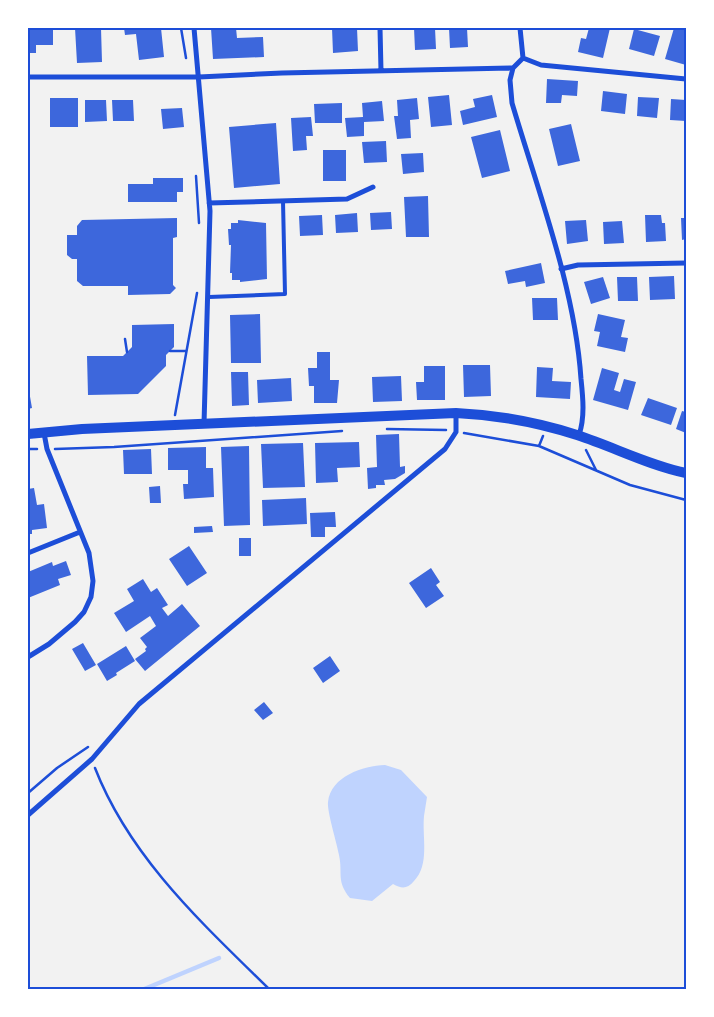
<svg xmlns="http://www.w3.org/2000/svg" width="714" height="1017" font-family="'Roboto Condensed',sans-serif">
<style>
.water{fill:#bfd3fe}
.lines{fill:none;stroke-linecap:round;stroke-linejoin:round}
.stream{stroke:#bfd3fe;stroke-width:4.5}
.building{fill:#3d67dc}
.path{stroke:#1d4ed8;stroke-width:2.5}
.service{stroke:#1d4ed8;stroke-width:4}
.minor{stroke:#1d4ed8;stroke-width:5}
.secondary{stroke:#1d4ed8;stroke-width:10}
.neatline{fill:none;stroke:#1d4ed8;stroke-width:2}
</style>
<rect width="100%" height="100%" fill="#f2f2f2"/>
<path class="water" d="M385,765L401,770L427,797C426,803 425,810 424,816C422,837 430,865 414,881C407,889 402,889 393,884L372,901L350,898C336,881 343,874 339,855C337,843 327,812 328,802C331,776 363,766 385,765Z"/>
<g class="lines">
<path class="stream" d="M142,990L219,958"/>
</g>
<path class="building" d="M28,28H53V45H36V53H28Z
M75,28H101L102,62L77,63Z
M124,28H161L164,57L139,60L136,34L125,35Z
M211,28H236L237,38L263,37L264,57L213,59Z
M332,28H357L358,51L333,53Z
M414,28H435L436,49L415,50Z
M449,28H467L468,47L450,48Z
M589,28H610L603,58L578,52L581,38L586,39Z
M674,28H686V65L665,59Z
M634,29L660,36L654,56L629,49Z
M547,79L578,81L577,96L562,95L561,103H546Z
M603,91L627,94L625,114L601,111Z
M449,95L452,125L431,127L428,97Z
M492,95L497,117L463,125L460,111L475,107L473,99Z
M638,97L659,98L657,118L637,116Z
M50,98H78V127H50Z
M417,98L419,119L410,120L411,138L397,139L394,116H398L397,100Z
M671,99L686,100V121L670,120Z
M85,100H106L107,121L85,122Z
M112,100H133L134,121H113Z
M382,101L384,121L364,122V136L347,137L345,118L363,117L362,103Z
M342,103V123H315L314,104Z
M182,108L184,127L163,129L161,109Z
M311,117L313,136H306L307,150L293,151L291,118Z
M276,123L280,184L234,188L229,127Z
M571,124L580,161L558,166L549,129Z
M500,130L510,171L482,178L471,137Z
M386,141L387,162L364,163L362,142Z
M323,150H346V181H323Z
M423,153L424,172L403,174L401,154Z
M153,178H183V192H177V202H128V184H153Z
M428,196L429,237H406L404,197Z
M391,212L392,229L371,230L370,213Z
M357,213L358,232L336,233L335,215Z
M322,215L323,235L300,236L299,216Z
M645,215H661L662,223H665L666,241L646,242Z
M177,218V237L173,238V285L176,288L170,294L128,295V286H83L77,281V259H72L67,255V235H77V226L82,220Z
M681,218H686V239L682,240Z
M238,220L266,223L267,279L240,282V280H232V273H230L231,245H229L228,229H231V223H238Z
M586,220L588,241L567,244L565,221Z
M622,221L624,243L604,244L603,222Z
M541,263L545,283L526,287L525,281L508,284L505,271Z
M674,276L675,299L650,300L649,277Z
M603,277L610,298L591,304L584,282Z
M617,277H637L638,301H618Z
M532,298H557L558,320H533Z
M260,314L261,363H231L230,315Z
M598,314L625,320L621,337L628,338L625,352L597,346L600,332L594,331Z
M174,324V347L166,355V366L138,394L88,395L87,356H123L132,347V325Z
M317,352H330V380H339L337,403H314V386H309L308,368H317Z
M463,365H490L491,396L464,397Z
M424,366H445V400H417L416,382H424Z
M537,367L553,368L552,381L571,382L570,399L536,397Z
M602,368L619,373L614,390L620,392L624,379L636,382L628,410L593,400Z
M231,372H248L249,405L232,406Z
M401,376L402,401L373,402L372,377Z
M291,378L292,401L258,403L257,380Z
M28,385L32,408L28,409Z
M648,398L677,408L671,425L641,415Z
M682,411L686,412V433L676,429Z
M399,434L400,467L405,466V473L395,479L384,480L385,485H376V488L368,489L367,468L377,467L376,435Z
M359,442L360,467L337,468L338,482L316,483L315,443Z
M303,443L305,487L263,488L261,444Z
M249,446L250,525L224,526L221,447Z
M206,447V468H213L214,497L184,499L183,484H188V470H168V448Z
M151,449L152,474H124L123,450Z
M160,486L161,503H150L149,487Z
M34,488L37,505L44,504L47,528L32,530V534H28V489Z
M306,498L307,524L263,526L262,500Z
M335,512L336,527H325V537H311L310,513Z
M212,526L213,532L194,533V527Z
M239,538H251V556H239Z
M189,546L207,573L187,586L169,559Z
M66,561L71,575L58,579L60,585L28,598V572L52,562L53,566Z
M431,568L440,582L436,585L444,596L426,608L409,583Z
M143,579L151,592L157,588L168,605L162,608L168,616L182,604L200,626L145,671L135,659L146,651L145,649L147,647L140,638L156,626L150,616L126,632L114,613L134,601L127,589Z
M83,643L96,665L85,671L72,649Z
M126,646L135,661L116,673L117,675L107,681L97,664Z
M330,656L340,671L323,683L313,668Z
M264,702L273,713L263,720L254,710Z"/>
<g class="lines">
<path class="path" d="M181,28L186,58
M196,176L199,223
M125,339L127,352
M170,351H186
M175,415L197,293
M387,429L446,430
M464,433L539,446L630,485L686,500
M539,446L543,436
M28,449H37
M55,449L114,447L342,431
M586,450L596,470
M95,768C130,858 203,924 270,990
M28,793L57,768L88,747"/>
<path class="service" d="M209,297L285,294L283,201"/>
<path class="minor" d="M194,28L210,211L204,424
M380,28L381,71
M520,28L523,58
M523,58L541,65L686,79
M513,68L510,80L512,103C538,191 575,288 581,379C583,398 585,417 579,435
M28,77H199L282,73L513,68L523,58
M209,203L347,199L373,187
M561,269L578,265L686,263
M28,553L80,532
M28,657L49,644L75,622L84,612L91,597L93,581L89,553L47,449L44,433
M28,815L92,759L139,704L445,449L456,432V413"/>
<path class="secondary" d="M28,434L82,429L456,413C498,415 537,422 577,435C614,447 648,465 686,473"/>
</g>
<rect width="714" height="1017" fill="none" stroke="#ffffff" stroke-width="58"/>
<rect x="29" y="29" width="656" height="959" class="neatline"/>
</svg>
